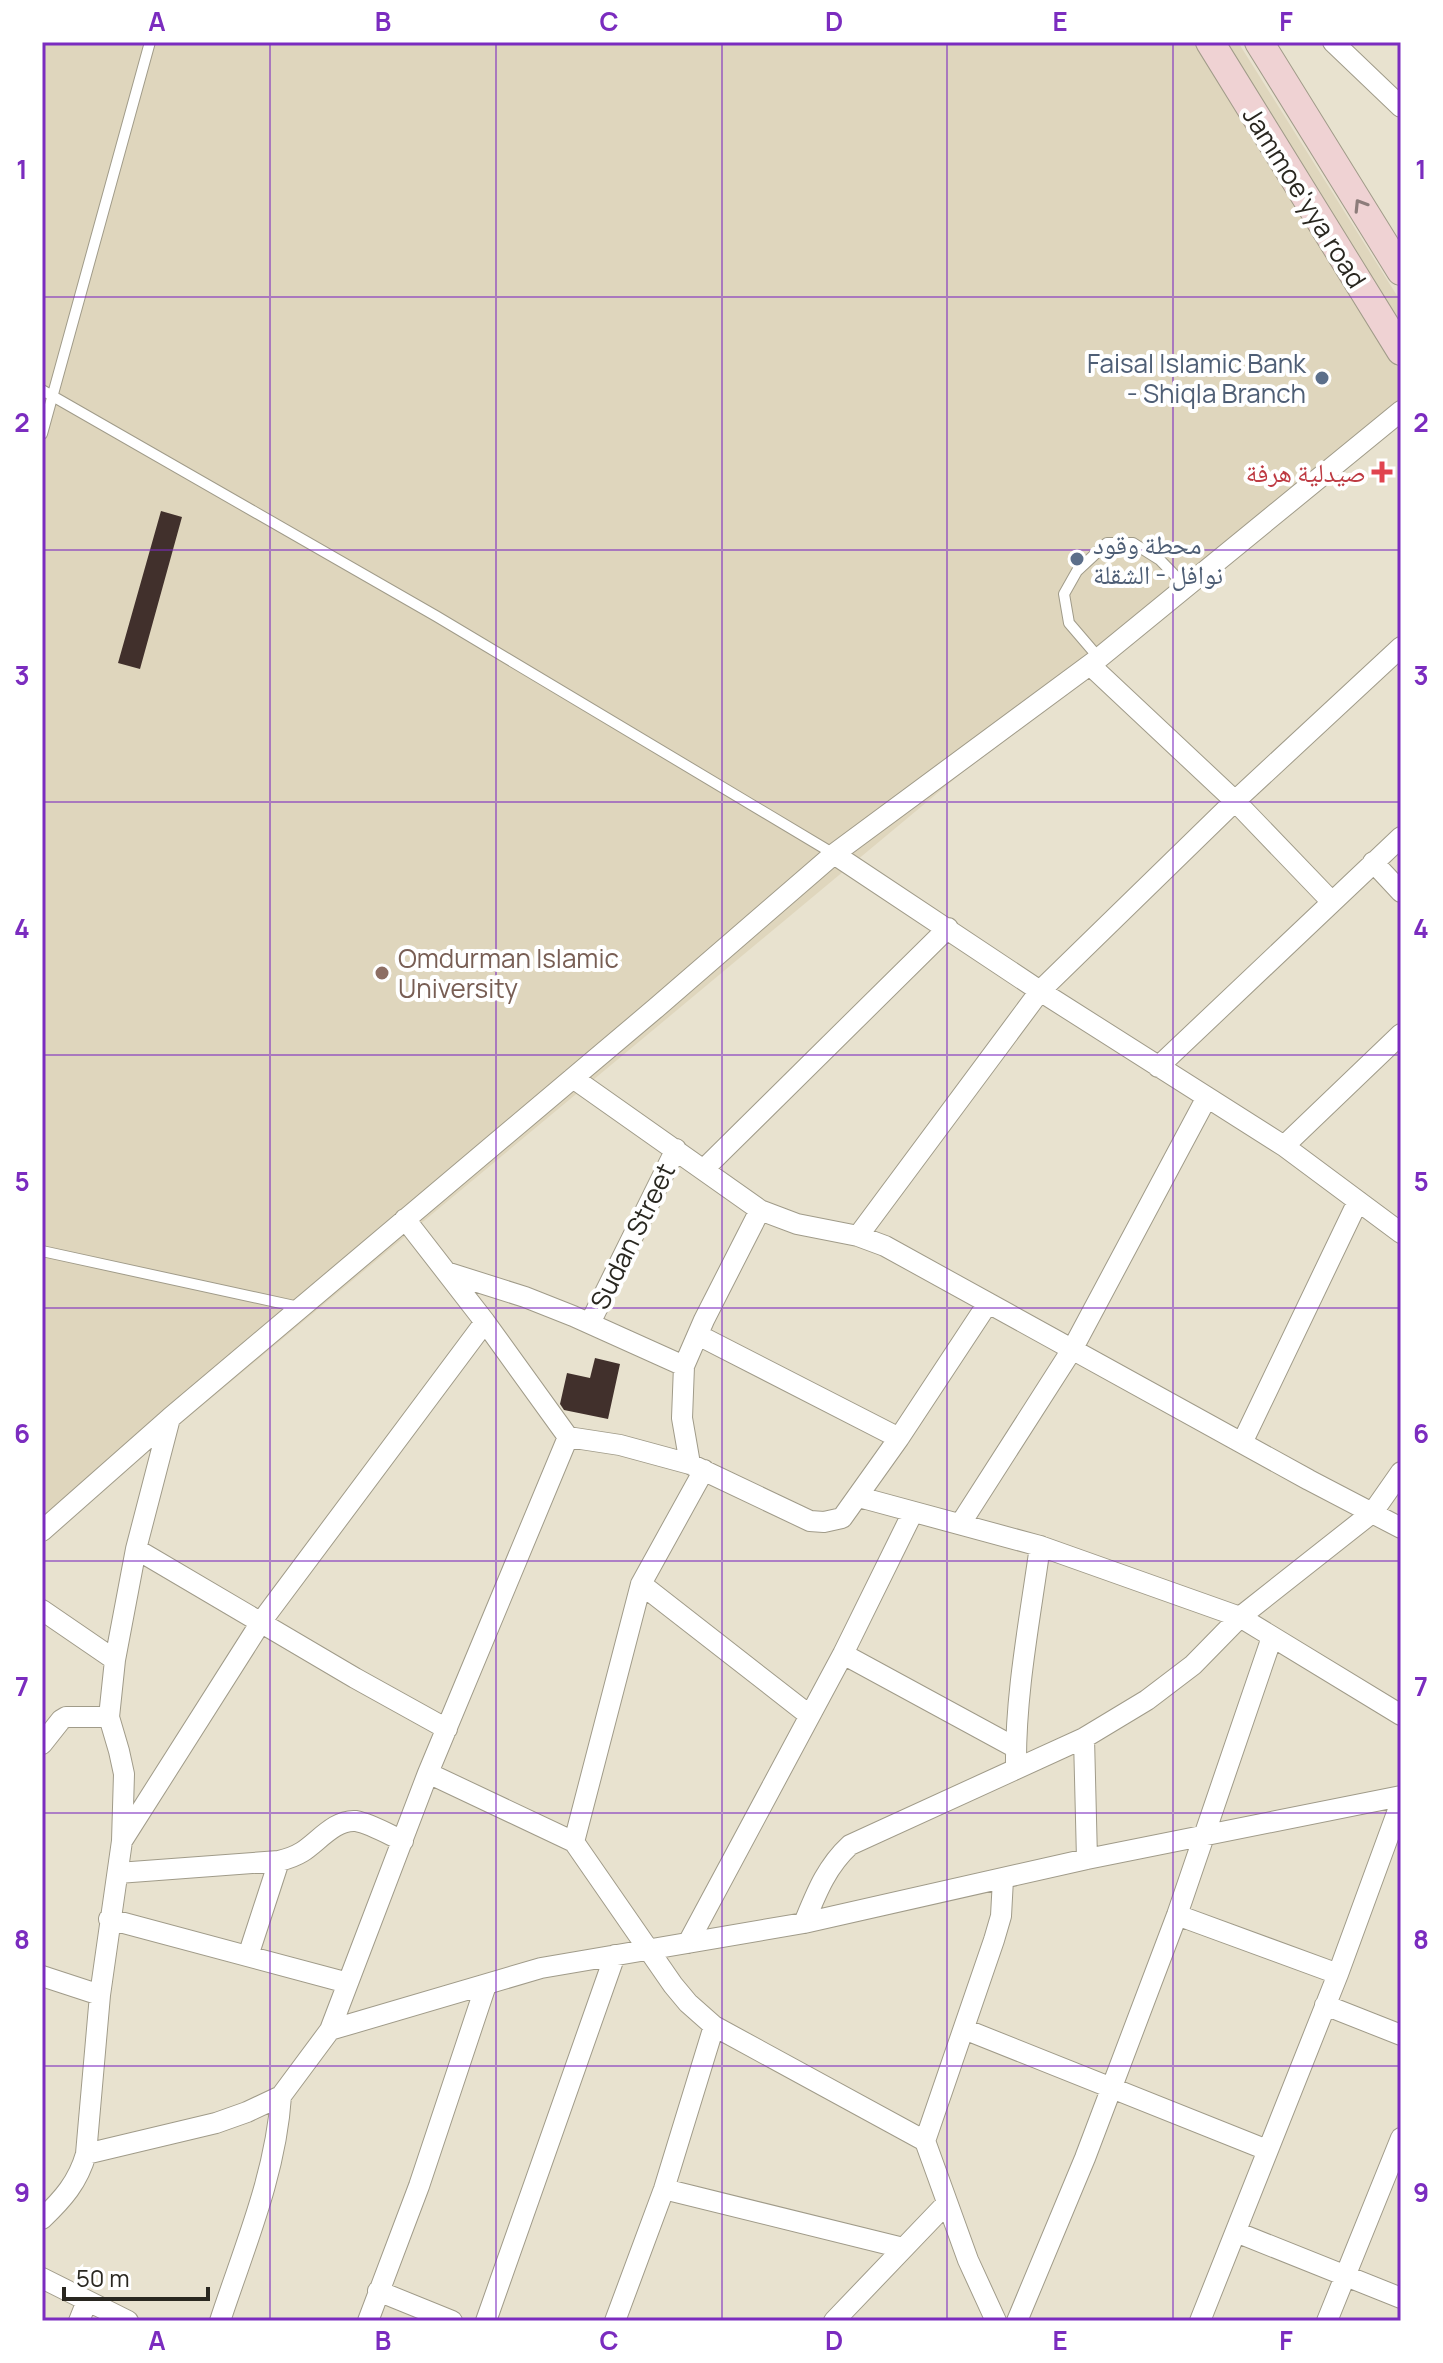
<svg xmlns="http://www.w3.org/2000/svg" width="1443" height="2363" font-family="Manrope,'Noto Naskh Arabic',sans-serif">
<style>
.built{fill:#dfd6bd}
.building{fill:#41302c}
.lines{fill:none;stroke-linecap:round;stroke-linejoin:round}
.service-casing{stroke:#a09b89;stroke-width:12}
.minor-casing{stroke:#a09b89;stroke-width:22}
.secondary-casing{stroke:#a09b89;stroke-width:30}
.service{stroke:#fff;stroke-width:10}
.minor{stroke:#fff;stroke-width:20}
.secondary{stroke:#efd2d3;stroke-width:28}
.oneway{stroke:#8c7c7a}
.grid{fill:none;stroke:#7b2cbf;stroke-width:2;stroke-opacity:0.55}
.service-dot{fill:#5c6f8a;stroke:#fff;stroke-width:3}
.health-dot{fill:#e0444e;stroke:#fff;stroke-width:3}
.education-dot{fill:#8d6e63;stroke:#fff;stroke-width:3}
.labels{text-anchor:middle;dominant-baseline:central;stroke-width:8;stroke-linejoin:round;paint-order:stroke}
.street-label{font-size:26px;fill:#292720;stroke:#fff}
.service-label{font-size:26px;fill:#4e5e75;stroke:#fff;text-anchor:end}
.health-label{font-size:26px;fill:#be3a42;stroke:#fff;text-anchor:end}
.education-label{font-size:26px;fill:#785e54;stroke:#fff;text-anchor:start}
.neatline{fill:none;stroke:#7b2cbf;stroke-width:3}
.grid-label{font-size:26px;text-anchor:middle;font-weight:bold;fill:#7b2cbf}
</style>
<rect width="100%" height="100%" fill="#e8e2cf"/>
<path class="built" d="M42,42H1238L1401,302V407L42,1539Z"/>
<path class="building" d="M161,511L182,517L140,669L118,663Z
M595,1358L620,1364L608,1419L564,1410L560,1404L567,1373L590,1378Z"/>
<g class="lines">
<g class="service-casing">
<path id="service" d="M42,390L436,616L834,854
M42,434L150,42
M1099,658L1069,623L1064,594L1077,571L1107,543H1133L1160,560L1185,586
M42,1251L299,1307"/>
</g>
<g class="minor-casing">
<path id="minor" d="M1333,42L1401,107
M1090,665L1235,801L1332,902
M834,854L1040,991L1284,1146L1401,1233
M1373,862L1401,892
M1158,1067L1401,837
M573,1078L760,1210L797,1224L858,1236L885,1246L1309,1480L1401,1528
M1284,1146L1401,1034
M704,1169L948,928
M858,1236L1040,991L1235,801L1401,647
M446,1272L525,1297L573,1316L684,1366
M590,1323L676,1149
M698,1335L899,1438
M568,1437L620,1445L690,1464L810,1521L824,1522L842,1518L899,1438L988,1303
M1242,1443L1358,1201
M690,1464L682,1418L684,1366L704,1320L760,1210
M859,1497L1040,1546L1240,1617L1401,1715
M961,1523L1073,1348L1207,1097
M42,1531L170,1418L656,1008L834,854L1099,658L1401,411
M136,1549L355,1678L447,1729
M641,1584L809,1715
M42,1610L115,1660
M843,1654L1016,1748
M1084,1738L1087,1859
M42,1744L61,1720L66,1717H109
M1016,1768C1015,1694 1030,1619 1040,1546
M428,1773L574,1842L673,1985L688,2003L714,2026L925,2141L968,2260L996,2321
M122,1841L261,1622L485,1322L405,1219
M574,1842L641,1584L704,1470
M118,1873L279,1861C287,1859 294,1857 302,1852C318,1842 335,1819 356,1821C371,1824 388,1834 403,1841
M1177,1915L1338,1974
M109,1919L348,1983
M804,1923C816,1894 826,1867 850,1845L1084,1738L1147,1700L1193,1665L1240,1617L1373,1512L1401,1472
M688,1943L843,1654L913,1512
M248,1956L279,1861
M42,1976L100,1995
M1325,2005L1401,2035
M964,2029L1267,2150
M330,2030L541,1968L804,1923L1087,1859L1401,1796
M925,2141L994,1940L1001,1916L1003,1879
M86,2154L100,1995L122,1841L124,1774L119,1751L109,1717L115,1660L136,1549L170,1418
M664,2189L903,2248
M42,2219C63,2199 78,2182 86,2154L216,2123L247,2112L281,2096L330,2030L428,1773L568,1437L485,1322
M1236,2232L1401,2298
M42,2278L128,2321
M378,2291L452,2321
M79,2321L87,2301
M220,2321C244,2248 276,2174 281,2096
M368,2321L419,2186L486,1985
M486,2321L615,1955
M615,2321L664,2189L714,2026
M834,2321L946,2204
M1017,2321L1085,2158L1177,1915L1272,1637
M1200,2321L1338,1974L1401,1802
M1327,2321L1401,2138"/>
</g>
<g class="secondary-casing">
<path id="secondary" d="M1210,42L1401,351
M1259,42L1401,271"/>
</g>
<use href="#service" class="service"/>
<use href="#minor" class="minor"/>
<use href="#secondary" class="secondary"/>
</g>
<defs><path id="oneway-chevron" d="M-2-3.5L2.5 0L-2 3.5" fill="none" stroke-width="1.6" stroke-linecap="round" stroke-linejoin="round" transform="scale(2)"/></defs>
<use class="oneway" href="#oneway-chevron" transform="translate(1360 205) rotate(-122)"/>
<path class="grid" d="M270,42V2321M496,42V2321M722,42V2321M947,42V2321M1173,42V2321M42,297H1401M42,550H1401M42,802H1401M42,1055H1401M42,1308H1401M42,1561H1401M42,1813H1401M42,2066H1401"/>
<g class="service-dot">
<circle cx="1322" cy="378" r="8"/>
<circle cx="1077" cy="559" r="8"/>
</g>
<path class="health-dot" d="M1378 460h8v8h8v8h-8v8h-8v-8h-8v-8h8z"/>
<circle class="education-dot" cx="382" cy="973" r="8"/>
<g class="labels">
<g class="street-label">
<text transform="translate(1305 197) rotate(58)">Jammoe'yya road</text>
<text transform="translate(632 1236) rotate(-64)">Sudan Street</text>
</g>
<g class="service-label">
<text x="1306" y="363">Faisal Islamic Bank<tspan x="1306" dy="30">- Shiqla Branch</tspan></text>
<text x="1093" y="544" text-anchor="start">محطة وقود<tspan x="1093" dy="30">نوافل - الشقلة</tspan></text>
</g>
<g class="health-label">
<text x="1366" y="472">صيدلية هرفة</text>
</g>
<g class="education-label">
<text x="398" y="958">Omdurman Islamic<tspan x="398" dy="30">University</tspan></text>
</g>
</g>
<rect width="1443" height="2363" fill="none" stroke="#ffffff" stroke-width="88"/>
<path d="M64 2287v12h144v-12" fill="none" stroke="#292720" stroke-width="4"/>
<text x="76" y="2287" font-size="24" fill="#292720" stroke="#ffffff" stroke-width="6" paint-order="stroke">50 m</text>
<rect x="44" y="44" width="1355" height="2275" class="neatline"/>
<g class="grid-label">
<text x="157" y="31">A</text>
<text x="383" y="31">B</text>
<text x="609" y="31">C</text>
<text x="834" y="31">D</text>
<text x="1060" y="31">E</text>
<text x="1286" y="31">F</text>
<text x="22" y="179">1</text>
<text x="1421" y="179">1</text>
<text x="22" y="432">2</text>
<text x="1421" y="432">2</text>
<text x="22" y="685">3</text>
<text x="1421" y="685">3</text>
<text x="22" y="938">4</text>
<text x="1421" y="938">4</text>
<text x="22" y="1191">5</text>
<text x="1421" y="1191">5</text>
<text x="22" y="1443">6</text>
<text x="1421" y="1443">6</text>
<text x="22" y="1696">7</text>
<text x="1421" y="1696">7</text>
<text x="22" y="1949">8</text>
<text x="1421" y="1949">8</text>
<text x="22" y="2202">9</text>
<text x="1421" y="2202">9</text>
<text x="157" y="2350">A</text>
<text x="383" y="2350">B</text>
<text x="609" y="2350">C</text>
<text x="834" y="2350">D</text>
<text x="1060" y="2350">E</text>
<text x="1286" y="2350">F</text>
</g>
</svg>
